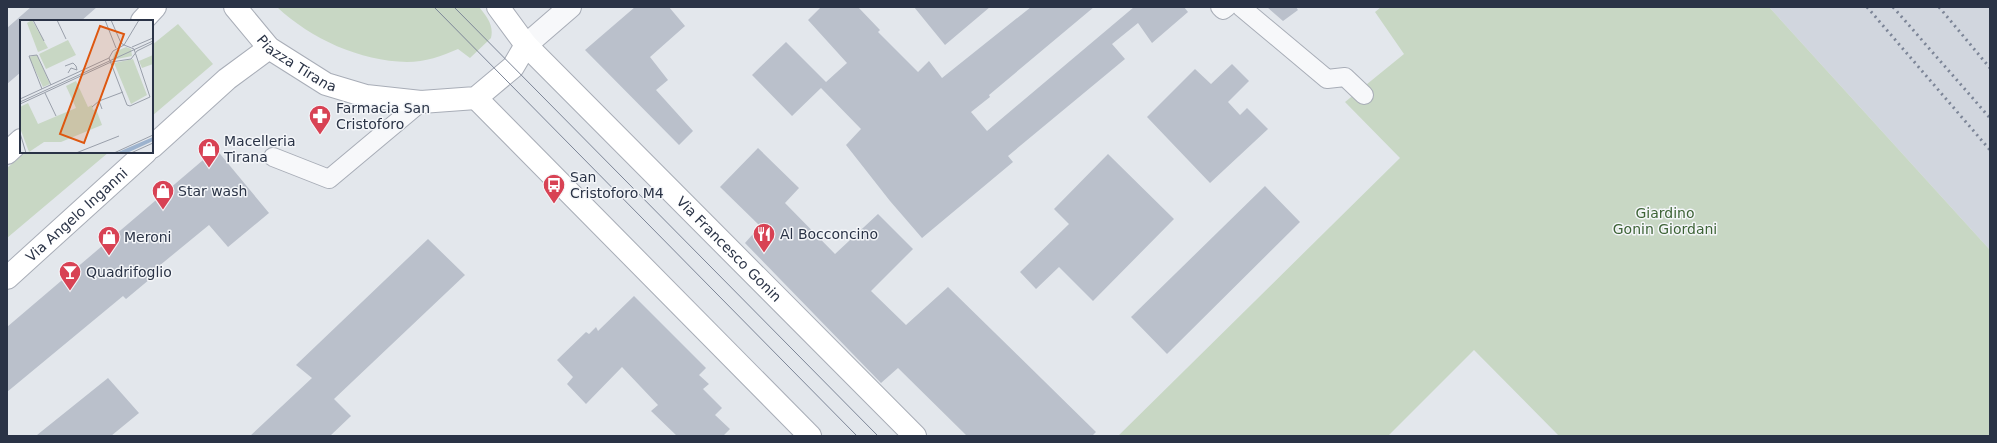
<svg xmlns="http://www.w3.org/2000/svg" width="1997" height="443" font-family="'DejaVu Sans',sans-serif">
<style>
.built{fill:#d1d6de}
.green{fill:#c8d7c4}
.building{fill:#bac0cb}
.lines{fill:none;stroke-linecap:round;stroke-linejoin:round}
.lane-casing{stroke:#a8adb7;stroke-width:20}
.street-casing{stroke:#a8adb7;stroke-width:24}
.secondary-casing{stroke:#a8adb7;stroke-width:24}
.lane{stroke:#f7f8fa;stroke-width:18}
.street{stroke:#f7f8fa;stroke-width:22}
.secondary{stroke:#fff;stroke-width:22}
.tram{stroke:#7c8597;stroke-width:1}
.rail{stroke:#7c8597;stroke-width:3;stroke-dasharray:2 4;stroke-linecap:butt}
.labels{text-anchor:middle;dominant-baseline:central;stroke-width:3;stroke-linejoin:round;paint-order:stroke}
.street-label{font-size:14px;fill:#2a3346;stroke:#f4f6f9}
.poi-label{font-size:14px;fill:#2a3346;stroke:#f4f6f9;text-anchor:start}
.park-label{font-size:14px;fill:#3d6336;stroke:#f4f6f9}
.inset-road{fill:none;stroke:#999faa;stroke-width:1}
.view{fill:#de570f;fill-opacity:0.15;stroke:#de570f;stroke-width:2}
.inset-edge{fill:none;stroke:#2a3346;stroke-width:2}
</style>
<rect width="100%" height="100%" fill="#e3e7ec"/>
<path class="built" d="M1769,7H1990V250Z"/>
<path class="green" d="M277,7H479C487,17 494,25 491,38L470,58L458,49C442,56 425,62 407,62C360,61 311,39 277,7Z
M1381,7H1769L1990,250V436H1559L1474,350L1388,436H1118L1400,158L1345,102L1404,54L1375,12Z
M178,24L213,64L152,116V45Z
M26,152H109L7,238V168Z"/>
<path class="building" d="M31,7H97L81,21H21V72L7,84V28Z
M635,7H669L685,26L650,57L668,80L656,90L693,131L679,145L585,50Z
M821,7H858L880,30L878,32L918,72L929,61L942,78L1031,7H1094L989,95L990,97L971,112L987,131L1134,7H1184L1188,12L1152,43L1138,23L1112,44L1125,59L1008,156L1013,162L922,238L890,201L846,145L861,129L821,88L792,116L752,75L786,42L826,82L847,63L808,20Z
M914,7H990L945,45Z
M1267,7H1296L1298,10L1283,21Z
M1232,64L1249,81L1228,102L1240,115L1247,108L1268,129L1210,183L1147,117L1195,69L1211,84Z
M758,148L799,188L785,203L835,254L878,214L913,249L871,291L906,325L948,287L1096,432L1092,436H967L898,368L881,383L745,243L760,226L720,187Z
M216,149L269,213L228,247L209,225L159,266L162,269L126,299L123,296L7,392V327Z
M1108,154L1174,219L1093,301L1059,267L1036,289L1020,272L1069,224L1054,209Z
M1265,186L1300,222L1167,354L1131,317Z
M428,239L465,275L334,399L351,416L330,436H250L312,378L296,365Z
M634,296L706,368L699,375L709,384L703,389L722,408L715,415L730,429L723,436H677L651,411L658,405L622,367L586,404L567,384L573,377L557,360L586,332L589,334L596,327L598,331Z
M108,378L139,413L111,436L37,435Z"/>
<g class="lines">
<g class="lane-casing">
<path id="lane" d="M1220,7L1223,10L1227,7
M1241,7L1327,79L1345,77L1364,95
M273,157L329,179L421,102"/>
</g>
<g class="street-casing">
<path id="street" d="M526,45L570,7"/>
</g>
<g class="secondary-casing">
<g id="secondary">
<path id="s1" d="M235,7L269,48L326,84L366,96L421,102L476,98L513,67L526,45"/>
<path id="s2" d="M498,7L526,45L915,436"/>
<path d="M142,21L155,7"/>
<path d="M476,98L810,436"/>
<path d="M152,147L227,79L269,48"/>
<path d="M7,153L21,140"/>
<path id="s3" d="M7,278L146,152"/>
</g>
</g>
<use href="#lane" class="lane"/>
<use href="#street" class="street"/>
<use href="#secondary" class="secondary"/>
<path class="tram" d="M434,7L857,436
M454,7L878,436"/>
<path class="rail" d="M1867,7L1990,150
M1893,7L1990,118
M1939,7L1990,68"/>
</g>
<defs>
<g id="pharmacy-pin" transform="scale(1.15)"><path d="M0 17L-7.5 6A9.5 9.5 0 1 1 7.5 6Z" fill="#d84254" stroke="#f4f6f9"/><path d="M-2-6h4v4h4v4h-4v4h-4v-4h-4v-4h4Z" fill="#fff"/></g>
<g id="shop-pin" transform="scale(1.15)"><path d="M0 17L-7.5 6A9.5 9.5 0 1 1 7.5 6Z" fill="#d84254" stroke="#f4f6f9"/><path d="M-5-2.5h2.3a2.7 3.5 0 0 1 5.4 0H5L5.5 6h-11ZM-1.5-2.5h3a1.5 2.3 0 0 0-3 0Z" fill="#fff"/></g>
<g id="bus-pin" transform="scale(1.15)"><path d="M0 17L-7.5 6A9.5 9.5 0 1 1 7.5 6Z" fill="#d84254" stroke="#f4f6f9"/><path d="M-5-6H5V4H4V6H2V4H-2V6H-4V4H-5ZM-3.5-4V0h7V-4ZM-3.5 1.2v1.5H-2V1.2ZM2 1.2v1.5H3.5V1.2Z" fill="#fff"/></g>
<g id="restaurant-pin" transform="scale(1.15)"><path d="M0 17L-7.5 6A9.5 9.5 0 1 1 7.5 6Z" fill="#d84254" stroke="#f4f6f9"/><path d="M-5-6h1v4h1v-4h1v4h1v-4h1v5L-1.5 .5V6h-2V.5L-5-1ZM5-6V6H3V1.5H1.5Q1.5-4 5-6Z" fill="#fff"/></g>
<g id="bar-pin" transform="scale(1.15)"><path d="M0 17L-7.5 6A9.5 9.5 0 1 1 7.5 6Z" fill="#d84254" stroke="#f4f6f9"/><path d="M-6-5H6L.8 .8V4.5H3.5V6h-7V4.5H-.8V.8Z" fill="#fff"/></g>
</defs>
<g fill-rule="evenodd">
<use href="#pharmacy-pin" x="320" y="116"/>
<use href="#shop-pin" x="209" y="149"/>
<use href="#bus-pin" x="554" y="185"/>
<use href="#shop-pin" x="163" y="191"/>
<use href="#restaurant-pin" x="764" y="234"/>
<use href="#shop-pin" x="109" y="237"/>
<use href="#bar-pin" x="70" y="272"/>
</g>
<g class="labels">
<g class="street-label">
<text stroke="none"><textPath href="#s1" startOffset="85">Piazza Tirana</textPath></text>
<text stroke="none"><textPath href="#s3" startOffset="94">Via Angelo Inganni</textPath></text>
<text stroke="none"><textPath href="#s2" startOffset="335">Via Francesco Gonin</textPath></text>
</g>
<g class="poi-label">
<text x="336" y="108">Farmacia San<tspan x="336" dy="16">Cristoforo</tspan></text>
<text x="224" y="141">Macelleria<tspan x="224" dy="16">Tirana</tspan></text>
<text x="570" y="177">San<tspan x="570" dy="16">Cristoforo M4</tspan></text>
<text x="178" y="191">Star wash</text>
<text x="780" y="234">Al Bocconcino</text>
<text x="124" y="237">Meroni</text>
<text x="86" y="272">Quadrifoglio</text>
</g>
<g class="park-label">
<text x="1665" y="213">Giardino<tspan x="1665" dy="16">Gonin Giordani</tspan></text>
</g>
</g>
<g transform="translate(20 20)">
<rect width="133" height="133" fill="#e3e7ec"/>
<path d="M12,0L28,28L18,32L7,3ZM48,20L56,35L26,49L19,34ZM106,27L111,29L112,36L92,40L95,32ZM17,35L30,64L23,67L9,37ZM133,35V44L122,48L119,41ZM113,39L127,75L111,84L94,43ZM56,61L68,87L72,85L73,90L76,89L82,105L41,122H24L9,132L0,108V87L8,83L18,104L56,88L46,66Z" fill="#c8d7c4"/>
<path d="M133,117V121L107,133H96Z" fill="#9db3ce"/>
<path class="inset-road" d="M13,0L24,21M37,0L46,19M85,0L96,28M91,0L101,23L104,25M104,25L114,29L130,77L110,86L107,85L89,38L93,31ZM104,25L119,0M112,27L133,18M45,46L53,43L56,46L57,50L51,48L48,53M22,69L9,36L17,35L31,65M25,73L36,96M0,79L89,38M79,81L103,72M0,82L133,21M0,84L91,42L111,39L117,31L133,23M72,87L79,81L82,89M0,113L6,133M56,133L99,116M94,133L133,115M111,133L133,123"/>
<path class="view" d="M80,6L104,14L64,123L40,114Z"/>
<rect width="133" height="133" class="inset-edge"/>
</g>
<rect width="1997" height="443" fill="none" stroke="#2a3346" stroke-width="16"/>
</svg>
